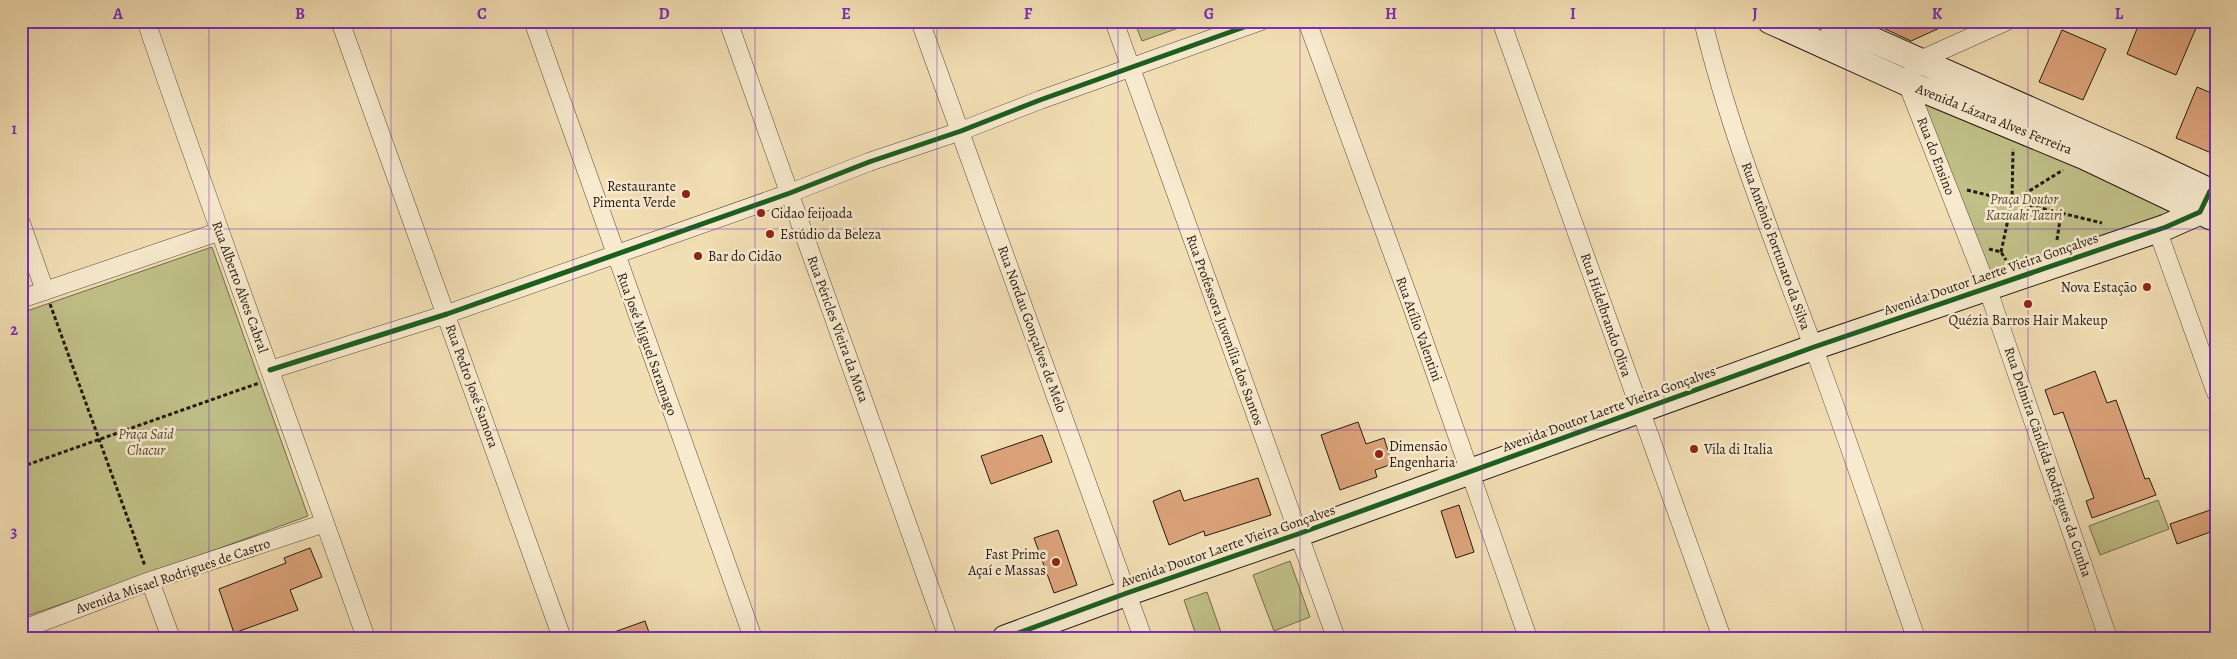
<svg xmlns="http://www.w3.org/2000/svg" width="2237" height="659" font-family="Alegreya,serif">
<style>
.green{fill:#c0c088;stroke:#746c4d}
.building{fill:#dca37a;stroke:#271912}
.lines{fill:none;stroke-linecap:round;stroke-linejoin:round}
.street-casing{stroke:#5a4a3a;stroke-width:19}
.secondary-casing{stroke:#271912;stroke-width:27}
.path{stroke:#271912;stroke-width:3;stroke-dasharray:4 2.5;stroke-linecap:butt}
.street{stroke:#f7eace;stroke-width:18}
.secondary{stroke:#f7eace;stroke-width:25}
.cycleway-casing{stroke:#f7eace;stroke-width:8}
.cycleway{stroke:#1b5e20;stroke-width:5}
.grid{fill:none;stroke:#7b2cbf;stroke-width:1;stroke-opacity:0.55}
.poi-dot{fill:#8f2418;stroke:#f7eace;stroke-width:2}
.labels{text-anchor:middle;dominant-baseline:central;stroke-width:5;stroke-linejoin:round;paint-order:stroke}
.street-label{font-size:14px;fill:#271912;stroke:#f7eace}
.poi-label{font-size:14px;fill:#271912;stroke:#f7eace;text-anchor:start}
.park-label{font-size:14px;font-style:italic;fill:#554b35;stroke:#f7eace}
.neatline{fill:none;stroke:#7b2cbf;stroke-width:2}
.grid-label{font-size:16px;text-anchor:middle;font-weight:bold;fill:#7b2cbf}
</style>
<rect width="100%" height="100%" fill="#f2deb3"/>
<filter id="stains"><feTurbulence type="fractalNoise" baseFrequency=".004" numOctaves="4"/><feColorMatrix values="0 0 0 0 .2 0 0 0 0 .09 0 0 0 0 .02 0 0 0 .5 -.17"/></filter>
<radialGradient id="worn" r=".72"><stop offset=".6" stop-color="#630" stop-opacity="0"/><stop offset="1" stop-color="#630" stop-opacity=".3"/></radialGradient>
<path class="green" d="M1134,21H1198L1142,41Z
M1907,86L2200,215L1987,287Z
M212,247L308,516L149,574L21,618V313Z
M2158,500L2169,529L2100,555L2089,526Z
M1290,561L1310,617L1274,631L1253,575Z
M1207,592L1223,638H1197L1184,600Z"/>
<path class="building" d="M1868,21H1955L1911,41Z
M2140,21H2199L2176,75L2127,54Z
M2062,30L2106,49L2083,100L2039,82Z
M2197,87L2216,95V155L2176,138Z
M2095,371L2107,403L2116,400L2145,479L2149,478L2156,495L2092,518L2086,501L2094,498L2063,412L2054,415L2045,390Z
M1358,422L1366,444L1384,438L1392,464L1375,470L1377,477L1340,490L1321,435Z
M1042,435L1052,462L991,484L981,456Z
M1258,478L1271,515L1205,536L1204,531L1169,545L1153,501L1180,490L1184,501Z
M1459,505L1474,552L1456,558L1441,511Z
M2216,508V530L2177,544L2170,524Z
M1058,530L1077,585L1054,593L1034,538Z
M310,548L322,577L290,590L298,610L234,633L219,589L286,563L284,558Z
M645,621L651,638H603V636Z"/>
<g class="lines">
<g class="street-casing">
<path id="street" d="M146,21C217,228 293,432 366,638
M340,21L562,638
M533,21L753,638
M728,21L948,638
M920,21L1143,638
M1114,21L1336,638
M1307,21L1410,301L1528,638
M1501,21L1722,638
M1703,21C1730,133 1773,239 1813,346C1849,443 1882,541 1916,638
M2007,21L1918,61L1907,83L1987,287L2108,638
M21,223L45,291
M2157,229L2216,393
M21,299L218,232
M270,370L447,314L790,193L869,162L961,131L1040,100L1261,21
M150,581L171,638
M21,630L150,581L325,523"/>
</g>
<g class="secondary-casing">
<path id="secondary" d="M1770,21L1907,83L2085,157L2211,217
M1830,21L2144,160L2216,194
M1005,638L1127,593L1298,534L1814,347L2166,227L2200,212L2210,191"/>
</g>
<path class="path" d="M1967,190L2102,223
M2013,201L2063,170
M2057,240L2061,213
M1989,249L2001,252L2006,260
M2001,252L2012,201L2013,149
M50,304L145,566
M21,467L259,383"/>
<use href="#street" class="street"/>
<use href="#secondary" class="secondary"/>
<g class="cycleway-casing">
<path id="cycleway" d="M270,370L447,314L790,193L869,162L961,131L1040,100L1261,21
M1005,638L1127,593L1298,534L1814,347L2166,227L2200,212L2210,191"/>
</g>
<use href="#cycleway" class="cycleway"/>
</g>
<path class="grid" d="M209,21V638M391,21V638M573,21V638M755,21V638M937,21V638M1118,21V638M1300,21V638M1482,21V638M1664,21V638M1846,21V638M2028,21V638M21,229H2216M21,430H2216"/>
<g class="poi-dot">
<circle cx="686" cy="194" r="5"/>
<circle cx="761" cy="213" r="5"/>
<circle cx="770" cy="234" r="5"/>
<circle cx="698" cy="256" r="5"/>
<circle cx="2147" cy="287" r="5"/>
<circle cx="2028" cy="304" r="5"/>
<circle cx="1694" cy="449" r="5"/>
<circle cx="1379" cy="454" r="5"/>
<circle cx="1056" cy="562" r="5"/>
</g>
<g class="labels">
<g class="street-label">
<text transform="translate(1994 119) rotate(22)">Avenida Lázara Alves Ferreira</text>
<text transform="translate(1936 156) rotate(69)">Rua do Ensino</text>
<text transform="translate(1776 246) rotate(70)">Rua Antônio Fortunato da Silva</text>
<text transform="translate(1991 274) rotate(-19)">Avenida Doutor Laerte Vieira Gonçalves</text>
<text transform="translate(240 287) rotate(70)">Rua Alberto Alves Cabral</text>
<text transform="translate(1606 315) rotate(71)">Rua Hidelbrando Oliva</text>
<text transform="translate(838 329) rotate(70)">Rua Péricles Vieira da Mota</text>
<text transform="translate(1032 329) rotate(70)">Rua Nordau Gonçalves de Melo</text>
<text transform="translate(1419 329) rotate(70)">Rua Atílio Valentini</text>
<text transform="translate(1225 330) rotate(70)">Rua Professora Juvenília dos Santos</text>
<text transform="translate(647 344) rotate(70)">Rua José Miguel Saramago</text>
<text transform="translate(472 386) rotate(70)">Rua Pedro José Samora</text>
<text transform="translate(1609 409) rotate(-20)">Avenida Doutor Laerte Vieira Gonçalves</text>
<text transform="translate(2048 462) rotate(71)">Rua Delmira Cândida Rodrigues da Cunha</text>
<text transform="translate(1228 546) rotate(-19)">Avenida Doutor Laerte Vieira Gonçalves</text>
<text transform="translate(173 576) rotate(-19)">Avenida Misael Rodrigues de Castro</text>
</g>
<g class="poi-label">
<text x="676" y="186" text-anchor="end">Restaurante<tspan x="676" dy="16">Pimenta Verde</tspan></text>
<text x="771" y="213">Cidao feijoada</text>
<text x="780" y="234">Estúdio da Beleza</text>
<text x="708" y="256">Bar do Cidão</text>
<text x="2137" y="287" text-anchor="end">Nova Estação</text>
<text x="2028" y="320" text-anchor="middle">Quézia Barros Hair Makeup</text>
<text x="1389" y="446">Dimensão<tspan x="1389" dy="16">Engenharia</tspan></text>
<text x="1704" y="449">Vila di Italia</text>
<text x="1046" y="554" text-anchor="end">Fast Prime<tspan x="1046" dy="16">Açaí e Massas</tspan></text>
</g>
<g class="park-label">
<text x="2024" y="199">Praça Doutor<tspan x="2024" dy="16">Kazuaki Taziri</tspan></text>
<text x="146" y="434">Praça Said<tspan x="146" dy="16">Chacur</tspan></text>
</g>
</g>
<rect width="2237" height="659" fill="none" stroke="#f2deb3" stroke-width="55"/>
<rect x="28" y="28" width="2182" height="604" class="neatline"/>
<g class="grid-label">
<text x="118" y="19">A</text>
<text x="300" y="19">B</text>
<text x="482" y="19">C</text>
<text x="664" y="19">D</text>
<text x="846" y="19">E</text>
<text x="1028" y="19">F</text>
<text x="1209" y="19">G</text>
<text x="1391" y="19">H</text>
<text x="1573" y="19">I</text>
<text x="1755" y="19">J</text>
<text x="1937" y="19">K</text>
<text x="2119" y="19">L</text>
<text x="14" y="134">1</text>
<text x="14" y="335">2</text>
<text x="14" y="537">3</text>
</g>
<rect width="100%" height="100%" filter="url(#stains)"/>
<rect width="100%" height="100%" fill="url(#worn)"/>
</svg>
